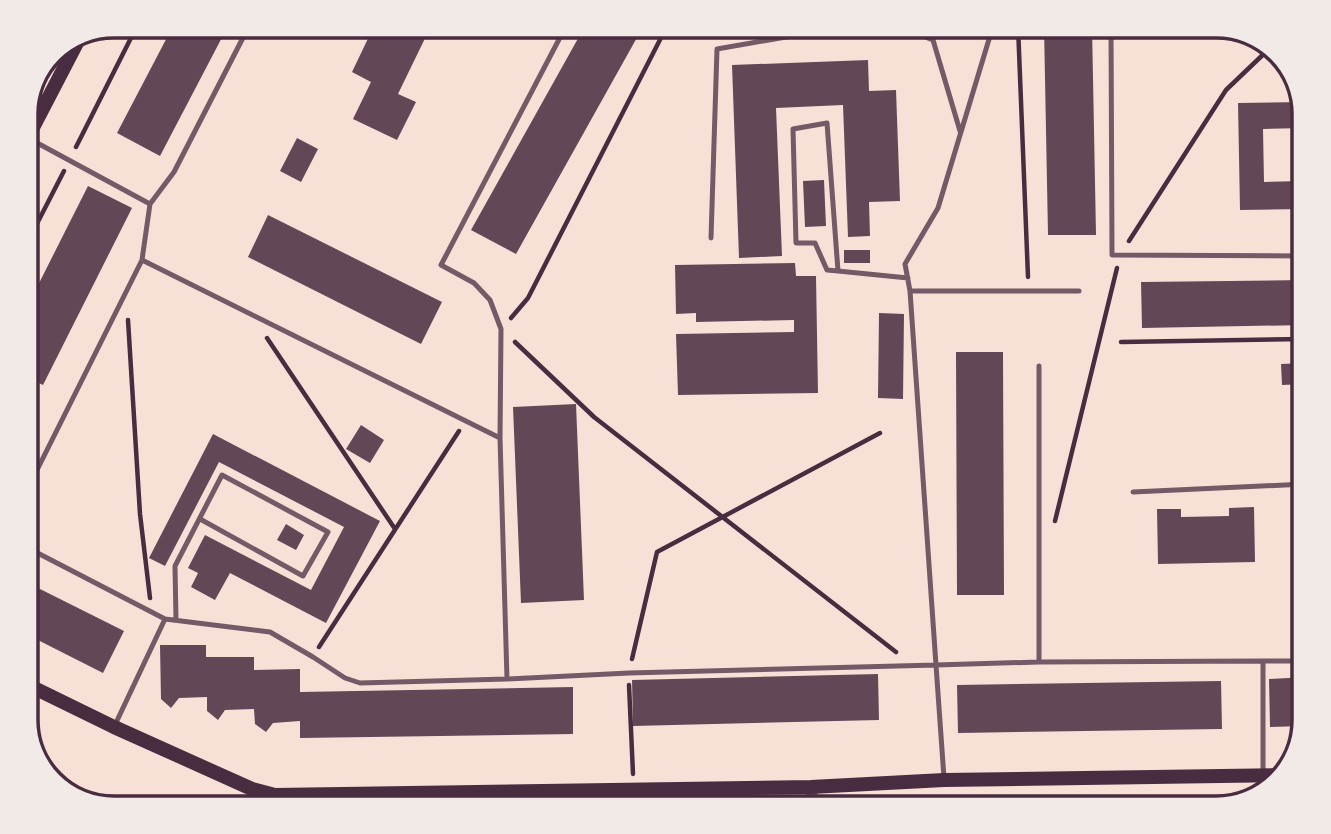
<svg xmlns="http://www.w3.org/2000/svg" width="1331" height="834" font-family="Montserrat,sans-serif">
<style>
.building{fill:#644757}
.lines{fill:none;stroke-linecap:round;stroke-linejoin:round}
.path{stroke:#4a2c40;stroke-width:4.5}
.service{stroke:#755966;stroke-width:5}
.tertiary{stroke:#755966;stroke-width:12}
.secondary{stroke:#4a2c40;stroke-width:14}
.rim{fill:none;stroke:#4a2c40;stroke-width:3.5}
</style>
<rect width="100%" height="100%" fill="#f7e1d7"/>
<path class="building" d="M173,26H228L160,156L117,133Z
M374,26H431L398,94L416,102L397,140L353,119L371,82L352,72Z
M585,26H626L639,34L516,254L471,230Z
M1044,26H1092L1096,235H1048Z
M868,60L869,91L896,90L900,201L869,202L870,236L848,237L843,105L776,108L782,256L739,258L732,65Z
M1303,102L1305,109V128L1263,129L1264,182L1305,181V209L1240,210L1238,103Z
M297,138L318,149L301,182L280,171Z
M824,180L826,226L805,227L803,181Z
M88,186L132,208L43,385L26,377V309Z
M268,215L442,302L421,344L248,257Z
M844,250H870V263H844Z
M795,263L796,276H816L818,393L678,395L676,334L794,332V320L696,322V313L676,314L675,265Z
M1305,280V325L1142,328L1141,282Z
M879,313L904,314L903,399L878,398Z
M956,352H1003L1004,595H957Z
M1303,363L1304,384L1282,385L1281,364Z
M576,404L584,600L521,603L513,407Z
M361,425L384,440L370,463L346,449Z
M213,434L380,521L326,623L230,573L215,600L191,587L198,573L188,568L205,535L311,590L344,527L219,462L165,566L149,558Z
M1254,507L1255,562L1158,564L1157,509H1181V517L1229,516V508Z
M286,524L304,535L296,550L277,540Z
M26,582L124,631L103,673L26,634Z
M160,645H206V657H254V670L300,669V692L573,687V734L300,738V721L273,723L266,732L255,724L254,709L225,710L218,720L207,711V697L179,698L171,708L161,699Z
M878,674L879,720L633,726L632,680Z
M1305,677V720L1303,726L1270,727L1269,679Z
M1221,681L1222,729L958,733L957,685Z"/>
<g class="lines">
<path class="path" d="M1018,26L1028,277
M76,147L137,26
M1129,241L1226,90L1271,47
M26,245L64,171
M511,318L528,298L667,26
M128,320L140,514L150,598
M267,338L395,529
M515,342L594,417L896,652
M1121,342L1305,339
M1055,521L1117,268
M319,647L459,431
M632,659L657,552L880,433
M629,685L633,774"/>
<path class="service" d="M897,26L933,40L960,131
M993,26L938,208L905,264L910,291L936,665L1039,662L1263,661
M1111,26L1112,255L1305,256
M150,204L174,172L249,26
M711,238L717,49L849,26
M142,260L500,438L507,679
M838,271L827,123L793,129L796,243H815L827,270L838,271L908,278
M910,291H1079
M500,438L501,329L490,300L474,283L441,265L566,26
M26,492L142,260L150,204L28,138
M1133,492L1305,484
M26,547L165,619
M176,620L175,566L222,475L328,532L303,576L200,519
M1039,662V366
M114,727L165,619L270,632L313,657L345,678L360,683L507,679L629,673L936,665L944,778
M1263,774V661H1305"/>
<path class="tertiary" d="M811,787L812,808"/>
<path class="secondary" d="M26,141L78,41
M26,684L114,727L252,789L275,795L811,787L944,780L1283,775"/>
</g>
<path d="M0 0H1331V834H0ZM114 38H1216A76 76 0 0 1 1292 114V720A76 76 0 0 1 1216 796H114A76 76 0 0 1 38 720V114A76 76 0 0 1 114 38Z" fill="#f1eae7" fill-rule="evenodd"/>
<path class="rim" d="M114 38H1216A76 76 0 0 1 1292 114V720A76 76 0 0 1 1216 796H114A76 76 0 0 1 38 720V114A76 76 0 0 1 114 38Z"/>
</svg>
